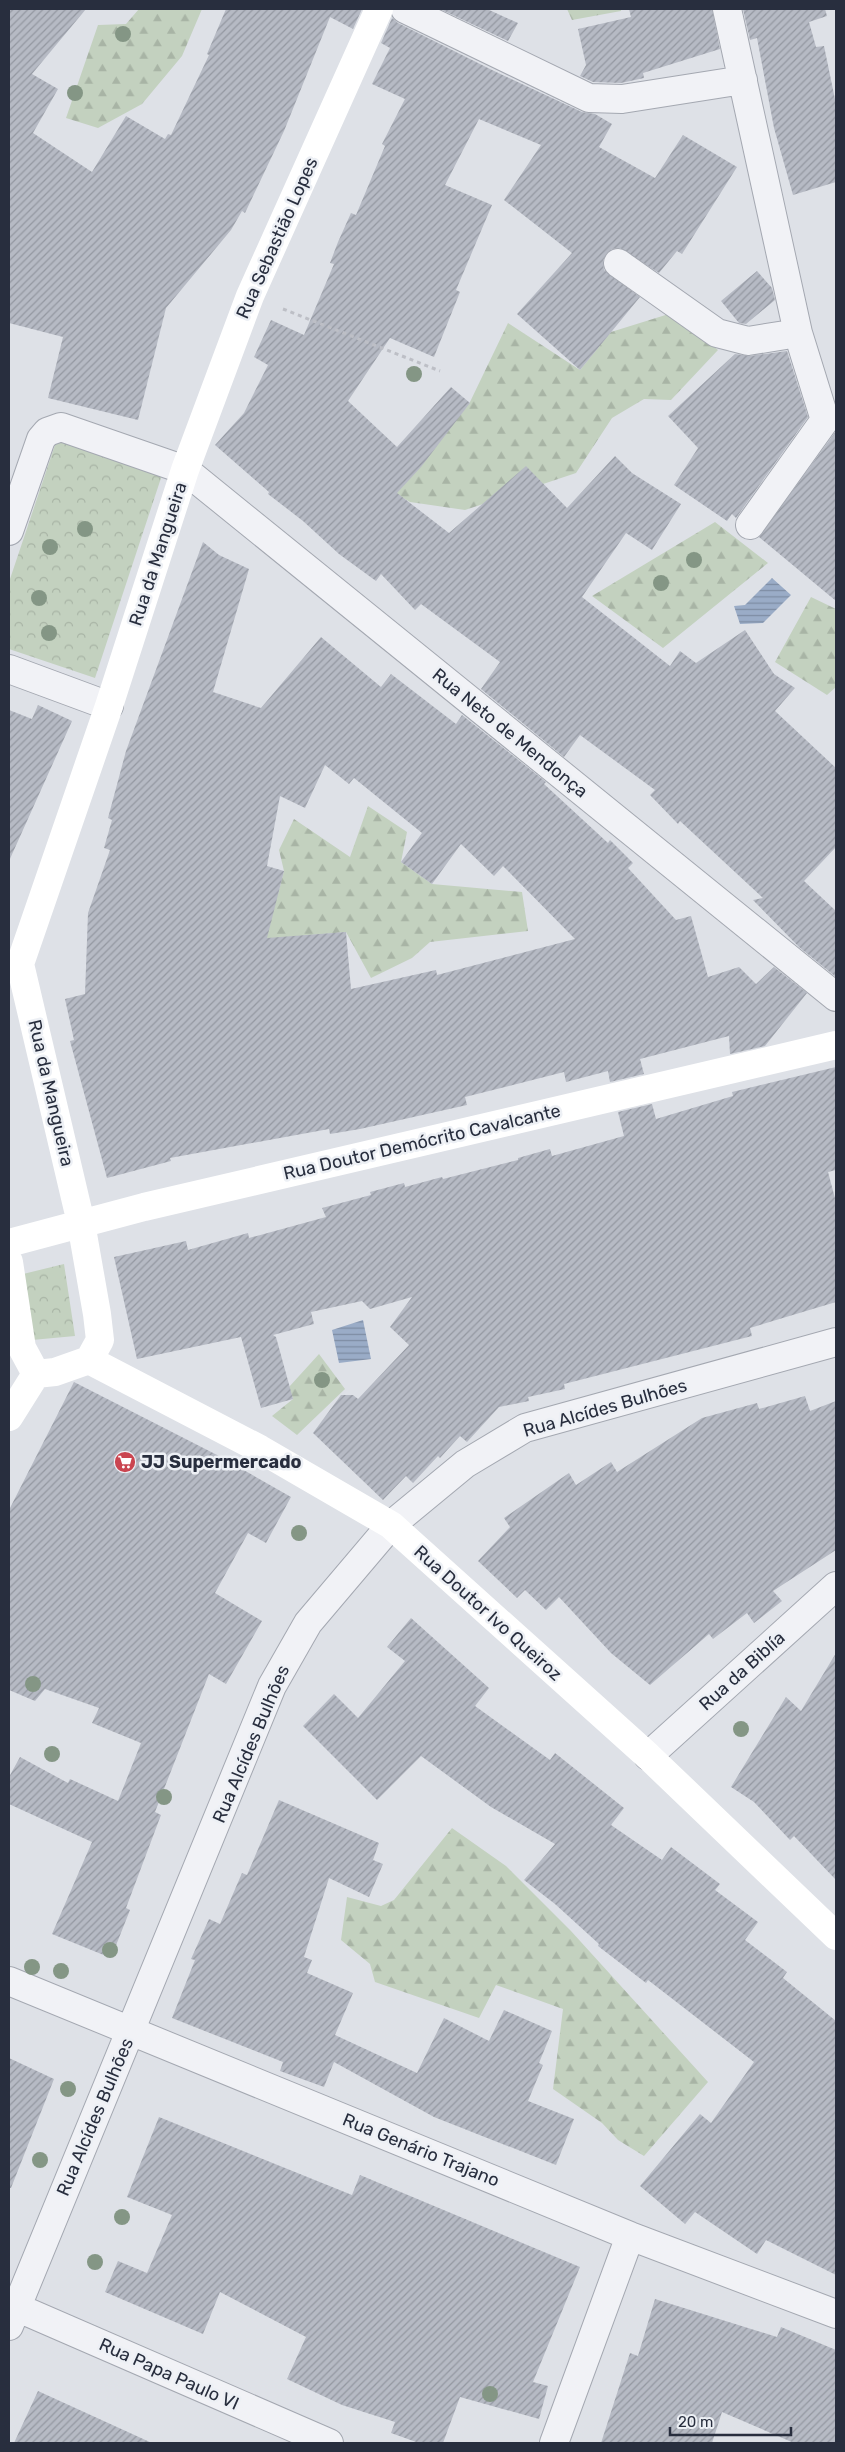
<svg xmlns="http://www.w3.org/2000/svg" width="845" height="2452" font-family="Rubik,sans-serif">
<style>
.forest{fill:url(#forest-firs)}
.park{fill:url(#park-crowns)}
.water{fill:url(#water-rules)}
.building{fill:url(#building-hatch);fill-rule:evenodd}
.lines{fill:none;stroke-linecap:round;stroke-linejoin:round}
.street-casing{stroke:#a4a8b1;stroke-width:30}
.path{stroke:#bdbfc6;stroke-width:3;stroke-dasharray:4 4;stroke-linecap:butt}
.street{stroke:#f1f2f6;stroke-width:28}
.secondary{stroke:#fff;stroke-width:28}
.tree{fill:#849685}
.labels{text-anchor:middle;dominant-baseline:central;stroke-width:5;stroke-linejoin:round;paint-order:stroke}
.street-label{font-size:18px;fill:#282e3e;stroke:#edf0f5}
.poi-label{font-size:18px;font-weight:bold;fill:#282e3e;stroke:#edf0f5;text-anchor:start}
</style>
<defs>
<pattern id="forest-firs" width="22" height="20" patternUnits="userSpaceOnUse" patternTransform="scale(1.25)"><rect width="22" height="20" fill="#c3d1bf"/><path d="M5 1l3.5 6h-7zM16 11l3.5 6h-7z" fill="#a8b4a5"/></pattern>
<pattern id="park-crowns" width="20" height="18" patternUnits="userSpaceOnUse" patternTransform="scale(1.25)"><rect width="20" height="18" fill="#c3d1bf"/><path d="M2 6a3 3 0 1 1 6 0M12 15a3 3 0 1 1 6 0" fill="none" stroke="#a8b4a5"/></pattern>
<pattern id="water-rules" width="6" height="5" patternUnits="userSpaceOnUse" patternTransform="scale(1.25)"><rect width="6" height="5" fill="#9aacc7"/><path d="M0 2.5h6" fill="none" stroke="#7e8ca3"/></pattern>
<pattern id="building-hatch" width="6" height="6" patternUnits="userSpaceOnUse" patternTransform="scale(1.25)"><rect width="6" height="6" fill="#b6bac4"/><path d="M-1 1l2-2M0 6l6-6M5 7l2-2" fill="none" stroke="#9498a1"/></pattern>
</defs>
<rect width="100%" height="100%" fill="#dee1e7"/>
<path class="forest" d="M139,9H202L182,56L142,104L98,128L66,118L98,25L126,24Z
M567,9H621V11L572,20Z
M672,313L718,350L671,400L644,399L612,418L576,473L465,510L410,502L396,494L469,404L508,323L580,370L611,332Z
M715,522L768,563L663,648L592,596Z
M811,597L836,609V687L827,695L775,662Z
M368,806L407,832L401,862L432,884L522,892L528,931L430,942L412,958L371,978L346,932L289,937L278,953L230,921L278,894L284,871L279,850L294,819L350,857Z
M319,1354L345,1389L297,1435L272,1416L293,1399L289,1387Z
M452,1828L506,1866L571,1931L708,2082L644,2156L618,2140L602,2123L553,2089L563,2009L496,1985L479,2018L375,1982L370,1964L341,1940L347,1897L381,1906L394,1900Z"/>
<path class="park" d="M57,439L162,475L95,678L9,649V582Z
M64,1264L75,1336L32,1340L19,1275Z"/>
<path class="water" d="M772,578L791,595L763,623L740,624L734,606L745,605Z
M363,1320L371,1359L339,1363L332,1330Z"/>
<path class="building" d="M9,9H86L32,74L58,89L33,133L92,172L126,116L165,139L168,134L171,135L209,55L207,54L226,9H362L353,29L330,17L284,131L245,213L242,211L231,230L166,308L138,420L48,398L63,337L9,323Z
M440,9H487L518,23L508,41Z
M629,9H712L720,49L643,73L644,78L621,83L593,82L580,76L586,65L578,29L631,17Z
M743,9H825L827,16L809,22L816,47L824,46L836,104V182L793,195L774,128L757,38L750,40Z
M392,18L398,23L492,70L582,112L595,114L612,124L599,147L655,178L683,135L737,167L682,254L677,251L659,273L620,248L612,249L606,254L603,261L604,270L640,297L580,370L517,314L572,253L504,200L541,145L479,119L445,185L492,205L456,290L460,292L434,357L390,338L348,401L397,447L451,387L470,403L421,467L397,493L449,533L526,466L567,508L615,456L632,473L681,504L652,550L626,533L582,597L670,666L680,651L696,663L745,630L774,674L795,688L775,711L836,768V847L804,881L836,911V977L799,947L753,900L763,898L680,821L678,824L650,795L655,790L580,735L564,757L481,689L500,662L421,604L415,610L381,574L376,581L339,554L303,521L268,494L269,492L215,445L244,413L268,365L254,357L271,320L304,335L334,264L330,263L338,242L351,213L356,215L385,146L382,144L405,99L372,84L390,48L381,43Z
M757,271L772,288L775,300L746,324L739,323L721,301Z
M787,351L808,417L736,518L732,514L727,521L674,485L698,448L668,416L735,354L750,356Z
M836,431V601L759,537Z
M203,542L219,555L249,569L213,692L261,708L321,637L381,687L391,674L456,724L462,715L546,782L544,784L608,843L610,840L633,863L628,868L676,920L691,916L708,977L739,967L756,984L774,967L807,993L765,1046L730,1054L729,1036L640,1059L644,1074L610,1082L608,1071L566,1082L564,1072L465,1097L467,1105L360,1129L330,1134L329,1129L170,1158L171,1161L107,1178L70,1041L74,1040L65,999L85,994L88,913L110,850L104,848L112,820L108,818L126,751ZM325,765L349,784L354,778L422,833L401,862L432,884L461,844L494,876L503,866L575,939L437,975L436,970L351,989L346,932L267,938L284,871L267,866L280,796L305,808Z
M38,705L72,721L9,861V710L32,719Z
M836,1067V1170L828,1172L836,1202V1302L750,1328L752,1336L564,1384L565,1389L528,1397L529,1401L499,1407L467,1442L460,1436L440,1458L438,1456L413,1483L406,1476L383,1500L313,1433L341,1395H353L358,1399L409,1345L390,1327L412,1297L370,1309L362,1301L311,1312L314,1324L273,1335L276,1337L293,1399L261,1408L241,1337L137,1359L114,1257L186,1241L188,1250L248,1233L249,1238L326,1217L322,1208L371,1195L370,1192L404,1183L405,1187L442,1177L443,1179L518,1160V1158L550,1149L552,1156L624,1136L618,1112L652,1104L656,1119L733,1096L732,1092Z
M74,1382L219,1456L291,1497L266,1543L248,1533L215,1593L262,1621L226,1684L209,1674L155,1812L161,1815L126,1908L130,1910L111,1958L52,1934L92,1842L9,1804V1777L20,1757L68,1783L70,1779L118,1801L141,1743L92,1723L99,1708L45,1689L35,1701L9,1690V1510Z
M805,1396L810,1411L836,1401V1550L773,1591L782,1601L754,1623L747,1613L713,1639L709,1634L650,1685L611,1653L559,1597L546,1610L525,1590L517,1598L478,1561L510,1527L504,1518L569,1473L576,1485L611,1462L617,1472L702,1418L757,1403L759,1409Z
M411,1618L489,1688L475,1706L550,1760L555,1753L624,1808L611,1825L662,1860L671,1847L720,1884L715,1890L758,1922L745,1940L787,1972L783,1978L836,2021V2275L766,2240L757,2254L695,2212L685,2224L640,2186L700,2114L711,2123L754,2062L648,1980L646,1983L598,1946L599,1944L555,1904L524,1880L555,1844L491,1807L421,1756L377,1800L303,1726L334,1694L358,1718L405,1661L387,1647Z
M836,1653V1880L794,1836L790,1840L754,1802L731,1787L786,1697L801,1711Z
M279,1800L379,1843L373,1860L383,1864L369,1897L329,1878L304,1957L312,1960L307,1973L353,1993L335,2035L417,2073L444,2018L489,2041L504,2010L552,2031L539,2063L543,2065L528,2101L574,2119L556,2165L434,2117L334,2062L324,2087L280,2071L283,2062L172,2018L195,1960L191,1959L209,1919L220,1924L242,1873L247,1875Z
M9,2058L54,2079L11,2188H9Z
M159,2117L352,2195L360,2175L580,2267L533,2382L548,2386L539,2419L460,2397L443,2443H419L391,2433L395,2422L342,2405L287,2379L306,2337L220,2292L203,2334L105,2292L118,2261L147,2273L172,2215L127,2197Z
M655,2299L777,2337L781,2327L836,2350V2443H794L722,2412L712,2443H601L630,2353L638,2356Z
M38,2391L152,2443H14Z"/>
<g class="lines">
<g class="street-casing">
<path id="street" d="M405,9L589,98L622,99L743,80
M727,9L798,333L825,420L750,525
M618,263L717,333L748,341L798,333
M9,531L41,439L47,432L61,427L185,470L836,997
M9,669L109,706
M648,1756L836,1586
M9,1981L630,2236L836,2314
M9,2304L329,2443
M9,2326L272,1686L308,1623L391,1525L465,1464L525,1428L836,1342
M554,2443L630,2236"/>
</g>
<path class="path" d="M283,309L440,371"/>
<use href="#street" class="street"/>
<path class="secondary" d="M9,1243L144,1207L836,1045
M9,1262L22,1348L36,1374L55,1372L89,1360L100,1340L97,1314L81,1223L20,964L109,706L185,470L250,296L379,9
M89,1360L260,1449L391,1525L648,1756L836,1936
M9,1417L36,1374"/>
</g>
<g class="tree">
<circle cx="123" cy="34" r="8"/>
<circle cx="75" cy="93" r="8"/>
<circle cx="414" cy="374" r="8"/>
<circle cx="85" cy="529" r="8"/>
<circle cx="50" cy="547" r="8"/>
<circle cx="694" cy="560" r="8"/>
<circle cx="661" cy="583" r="8"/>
<circle cx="39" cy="598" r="8"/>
<circle cx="49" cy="633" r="8"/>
<circle cx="322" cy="1380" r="8"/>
<circle cx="299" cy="1533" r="8"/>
<circle cx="33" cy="1684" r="8"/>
<circle cx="741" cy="1729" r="8"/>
<circle cx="52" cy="1754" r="8"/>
<circle cx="164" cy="1797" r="8"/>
<circle cx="110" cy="1950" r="8"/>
<circle cx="32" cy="1967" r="8"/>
<circle cx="61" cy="1971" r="8"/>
<circle cx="68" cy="2089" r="8"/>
<circle cx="40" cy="2160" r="8"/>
<circle cx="122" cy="2217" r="8"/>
<circle cx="95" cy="2262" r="8"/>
<circle cx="490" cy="2394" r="8"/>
</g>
<defs>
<g id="supermarket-disc" transform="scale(1.125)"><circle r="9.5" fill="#ca4550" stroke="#edf0f5"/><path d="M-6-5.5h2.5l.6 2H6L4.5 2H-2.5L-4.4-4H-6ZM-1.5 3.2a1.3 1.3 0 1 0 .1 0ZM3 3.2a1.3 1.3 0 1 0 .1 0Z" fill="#fff"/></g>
</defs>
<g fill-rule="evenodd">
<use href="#supermarket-disc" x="125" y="1462"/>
</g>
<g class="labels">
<g class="street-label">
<text transform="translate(277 238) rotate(-66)">Rua Sebastião Lopes</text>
<text transform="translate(158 554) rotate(-72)">Rua da Mangueira</text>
<text transform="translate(510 733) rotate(39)">Rua Neto de Mendonça</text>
<text transform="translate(51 1093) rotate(77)">Rua da Mangueira</text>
<text transform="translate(422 1142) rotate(-13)">Rua Doutor Demócrito Cavalcante</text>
<text transform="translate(605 1408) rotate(-16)">Rua Alcídes Bulhões</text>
<text transform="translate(488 1613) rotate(42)">Rua Doutor Ivo Queiroz</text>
<text transform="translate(742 1671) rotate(-42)">Rua da Biblía</text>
<text transform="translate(251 1744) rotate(-67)">Rua Alcídes Bulhões</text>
<text transform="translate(95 2117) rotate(-67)">Rua Alcídes Bulhões</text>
<text transform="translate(421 2150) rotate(22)">Rua Genário Trajano</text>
<text transform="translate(169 2374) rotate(24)">Rua Papa Paulo VI</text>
</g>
<g class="poi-label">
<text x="141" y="1462">JJ Supermercado</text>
</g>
</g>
<rect width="845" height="2452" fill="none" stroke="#282e3e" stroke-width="20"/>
<path d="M670 2427v8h121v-8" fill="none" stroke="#282e3e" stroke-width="2.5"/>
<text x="678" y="2427" font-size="15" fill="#282e3e" stroke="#edf0f5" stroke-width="4" paint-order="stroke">20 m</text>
</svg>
